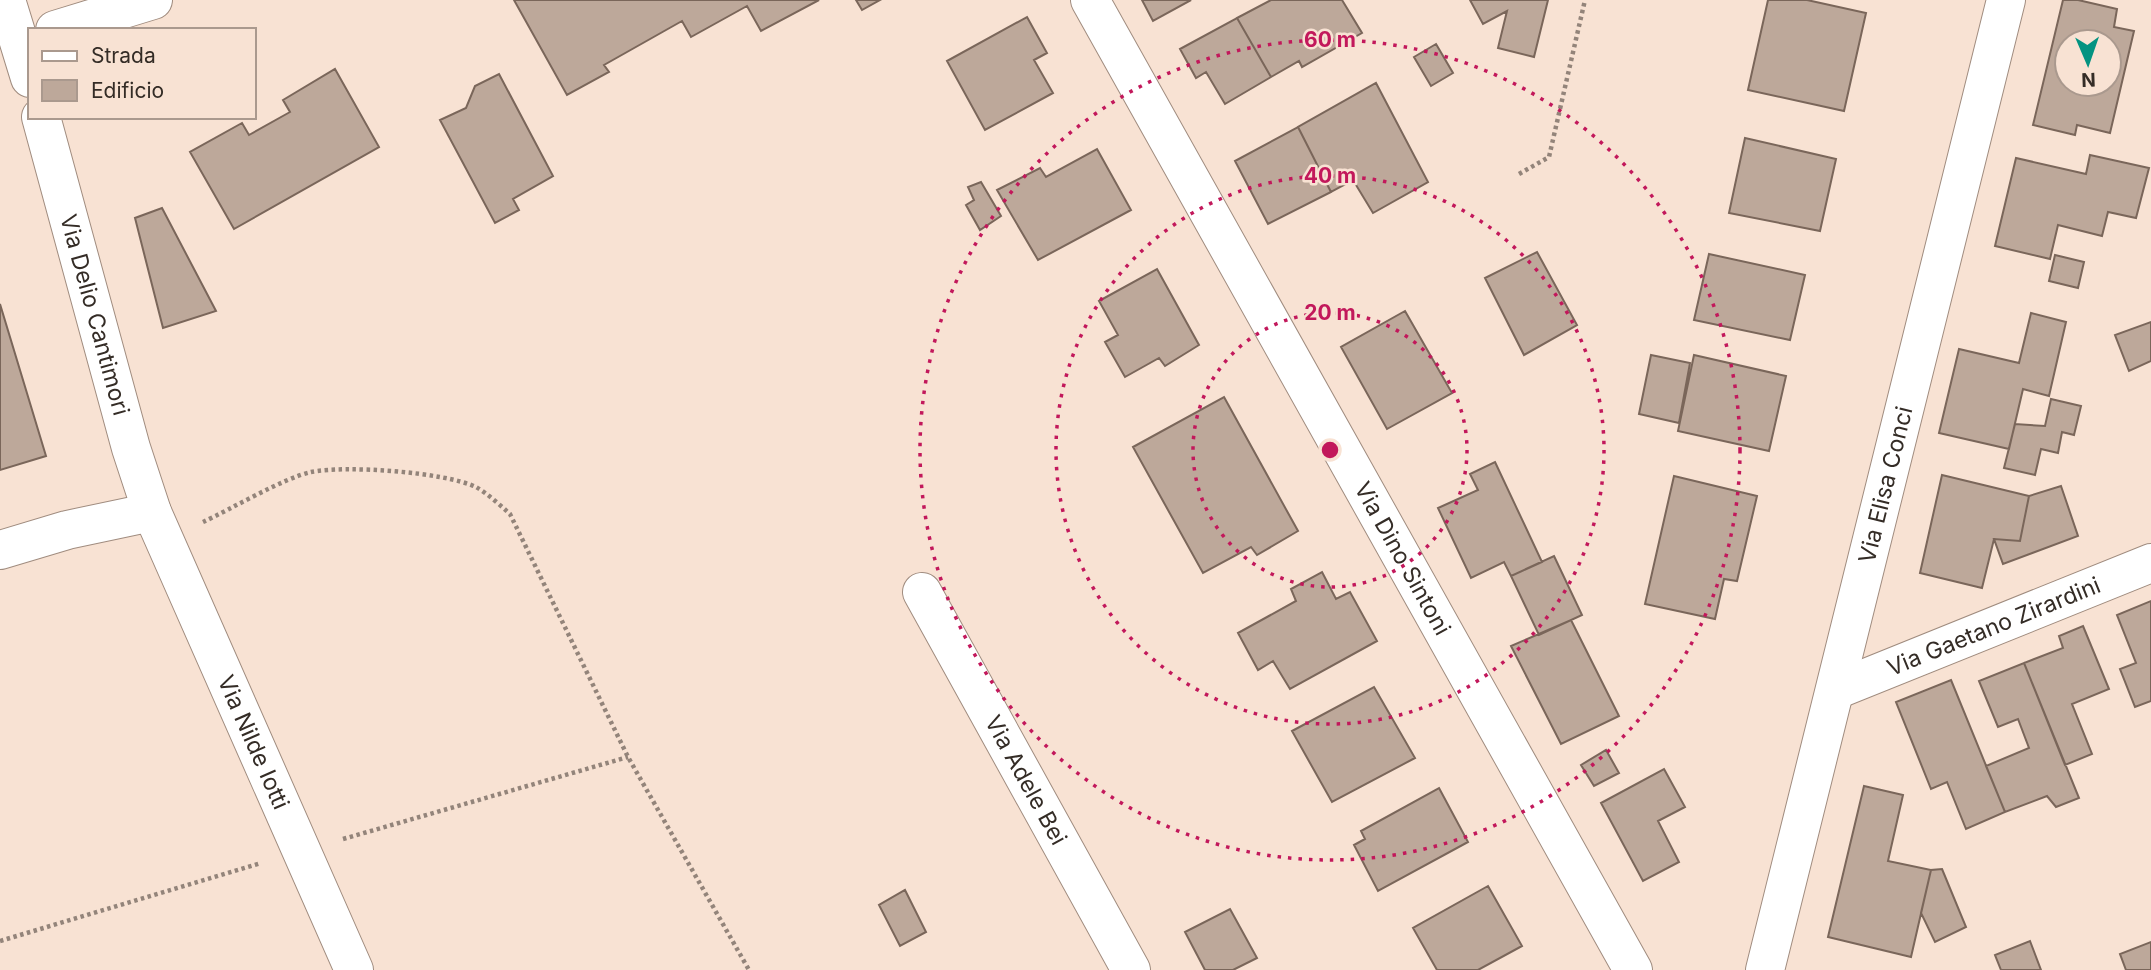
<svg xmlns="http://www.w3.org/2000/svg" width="2151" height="970" font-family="Inter,sans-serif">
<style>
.building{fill:#bda89a;stroke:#7a665a;stroke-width:2;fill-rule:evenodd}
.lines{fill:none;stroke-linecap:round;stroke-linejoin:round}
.street-casing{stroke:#a08c7f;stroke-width:40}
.path{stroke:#93847a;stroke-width:4.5;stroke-dasharray:3.5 3.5;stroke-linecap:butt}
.street{stroke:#fff;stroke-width:38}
.ring{fill:none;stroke:#c2185b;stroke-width:3.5;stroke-dasharray:3.5 7}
.labels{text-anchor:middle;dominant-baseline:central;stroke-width:5;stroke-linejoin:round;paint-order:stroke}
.street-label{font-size:23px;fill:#342c26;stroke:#f8e2d3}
.centre{fill:#c2185b;stroke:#f8e2d3;stroke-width:3.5}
.ring-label{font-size:21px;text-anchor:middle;font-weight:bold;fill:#c2185b;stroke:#f8e2d3;stroke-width:5;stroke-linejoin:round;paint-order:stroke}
</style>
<rect width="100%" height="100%" fill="#f8e2d3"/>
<path class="building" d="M514,0H819L761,31L747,6L691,37L682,21L604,65L609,72L567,95Z
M856,0H880L862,10Z
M1142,0H1191L1153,21Z
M1271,0H1342L1362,33L1302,67L1299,61L1271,77L1237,18Z
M1470,0H1548L1534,57L1498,48L1507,11L1483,24Z
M1768,0H1807L1866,13L1844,111L1748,90Z
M2063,0H2078L2117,9L2114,27L2134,31L2110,133L2077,125L2075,135L2033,125ZM2067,42H2109V84H2067Z
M1027,17L1047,53L1034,60L1053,93L985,130L947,61Z
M1237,18L1271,77L1225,104L1206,72L1196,78L1180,49Z
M1436,44L1453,73L1431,86L1414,57Z
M335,69L379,147L234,229L190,152L242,123L249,135L290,112L283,100Z
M499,74L553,176L513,199L519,210L495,223L440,120L466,108L475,86Z
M1376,83L1428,182L1373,213L1353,180L1331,192L1298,127Z
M1298,127L1331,192L1268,224L1235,161Z
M1745,138L1836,159L1820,231L1729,213Z
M1097,149L1131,210L1038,260L997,190L1040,168L1046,177Z
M2090,155L2149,168L2136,218L2108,212L2102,236L2058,225L2050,259L1995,246L2016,158L2086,174Z
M981,182L1001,216L980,230L966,205L974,200L968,187Z
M162,208L216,311L163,328L135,218Z
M1537,252L1577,325L1524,355L1485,278Z
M1709,254L1805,275L1790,340L1694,320Z
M2055,255L2084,262L2078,288L2049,281Z
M1157,269L1199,345L1165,366L1159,358L1125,377L1105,342L1118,335L1099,301Z
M0,304L46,456L0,470Z
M1405,311L1452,393L1387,429L1341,347Z
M2031,313L2066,322L2049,396L2023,389L2009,449L1939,433L1959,349L2019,363Z
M2151,322V361L2129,371L2115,335Z
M1651,355L1690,363L1679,423L1639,414Z
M1694,355L1786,376L1769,451L1678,431Z
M1224,397L1298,531L1257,555L1251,547L1203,573L1133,447Z
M2051,399L2081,406L2074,435L2062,432L2058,453L2041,449L2035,475L2004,468L2015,424L2045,426Z
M1495,462L1542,562L1511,576L1504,562L1471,578L1438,508L1478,490L1470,474Z
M1942,475L2029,496L2020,541L1994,539L1982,588L1920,573Z
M1674,476L1757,496L1737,581L1724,579L1715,619L1645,604Z
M2061,486L2078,536L2003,564L1994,539L2020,541L2029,496Z
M1554,556L1582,615L1539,635L1511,576Z
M1322,572L1336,599L1350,592L1377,641L1290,689L1273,661L1258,670L1238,633L1296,601L1291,589Z
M2151,601V701L2135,707L2120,669L2136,663L2117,615Z
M1571,620L1619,716L1561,744L1511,646Z
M2083,626L2109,689L2072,704L2092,754L2065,765L2024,663L2063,648L2059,636Z
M2024,663L2079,798L2056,807L2047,796L2005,812L1986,766L2029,748L2018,719L1998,727L1979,681Z
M1951,680L2005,812L1966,829L1947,782L1931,789L1896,702Z
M1374,687L1415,758L1332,802L1292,731Z
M1606,750L1619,773L1594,786L1581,765Z
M1664,769L1685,807L1658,821L1679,862L1643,881L1601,803Z
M1864,786L1903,795L1888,861L1931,870L1911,957L1828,937Z
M1439,788L1468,842L1378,891L1354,845L1365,839L1361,831Z
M1942,869L1966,927L1935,942L1921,913L1931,870Z
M1488,886L1522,946L1478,970H1437L1413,928Z
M905,890L926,932L900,946L879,905Z
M1230,909L1257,958L1233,970H1205L1185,932Z
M2030,941L2041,970H2001L1995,955Z
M2151,942V970H2126L2120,954Z"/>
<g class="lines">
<g class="street-casing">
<g id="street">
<path d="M6,0L30,78"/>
<path id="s1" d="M1090,0L1633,970"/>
<path d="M55,30L153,0"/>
<path id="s2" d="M41,117L131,448L152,512L354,970"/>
<path d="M0,550L67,530L152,512"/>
<path id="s3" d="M922,592L1131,970"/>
<path id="s4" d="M1836,690L2151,563"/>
<path id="s5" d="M1765,970L2006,0"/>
</g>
</g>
<path class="path" d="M1519,174L1549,157L1585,0
M203,522C231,509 284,478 311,472C346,465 444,472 476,487C488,494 500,505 510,514L628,757L749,970
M343,839L628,757
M0,941L261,863"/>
<use href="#street" class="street"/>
</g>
<g class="ring">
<circle cx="1330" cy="450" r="137"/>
<circle cx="1330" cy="450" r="274"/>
<circle cx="1330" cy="450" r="410"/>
</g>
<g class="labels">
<g class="street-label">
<text stroke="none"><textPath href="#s2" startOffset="205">Via Delio Cantimori</textPath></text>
<text stroke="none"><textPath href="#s5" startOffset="500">Via Elisa Conci</textPath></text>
<text stroke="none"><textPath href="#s1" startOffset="640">Via Dino Sintoni</textPath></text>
<text stroke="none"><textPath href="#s4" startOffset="170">Via Gaetano Zirardini</textPath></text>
<text stroke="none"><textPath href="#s2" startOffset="662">Via Nilde Iotti</textPath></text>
<text stroke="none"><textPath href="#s3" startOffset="215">Via Adele Bei</textPath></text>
</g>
</g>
<circle cx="1330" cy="450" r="10" class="centre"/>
<g class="ring-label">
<text x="1330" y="47">60 m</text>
<text x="1330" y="183">40 m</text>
<text x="1330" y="320">20 m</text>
</g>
<rect x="28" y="28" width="228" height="91" fill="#f8e2d3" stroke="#aa998e" stroke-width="2"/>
<rect x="42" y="51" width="35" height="10" fill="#ffffff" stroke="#aa998e" stroke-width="2"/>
<text x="91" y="63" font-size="21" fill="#342c26">Strada</text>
<rect x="42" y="80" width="35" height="21" fill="#bda89a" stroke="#aa998e" stroke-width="2"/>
<text x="91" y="98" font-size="21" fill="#342c26">Edificio</text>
<g transform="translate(2088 63) rotate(178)"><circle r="33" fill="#f8e2d3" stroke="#aa998e" stroke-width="2"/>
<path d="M0-5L12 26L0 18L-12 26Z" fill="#039381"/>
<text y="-10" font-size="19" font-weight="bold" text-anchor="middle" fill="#342c26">N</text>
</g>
</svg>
